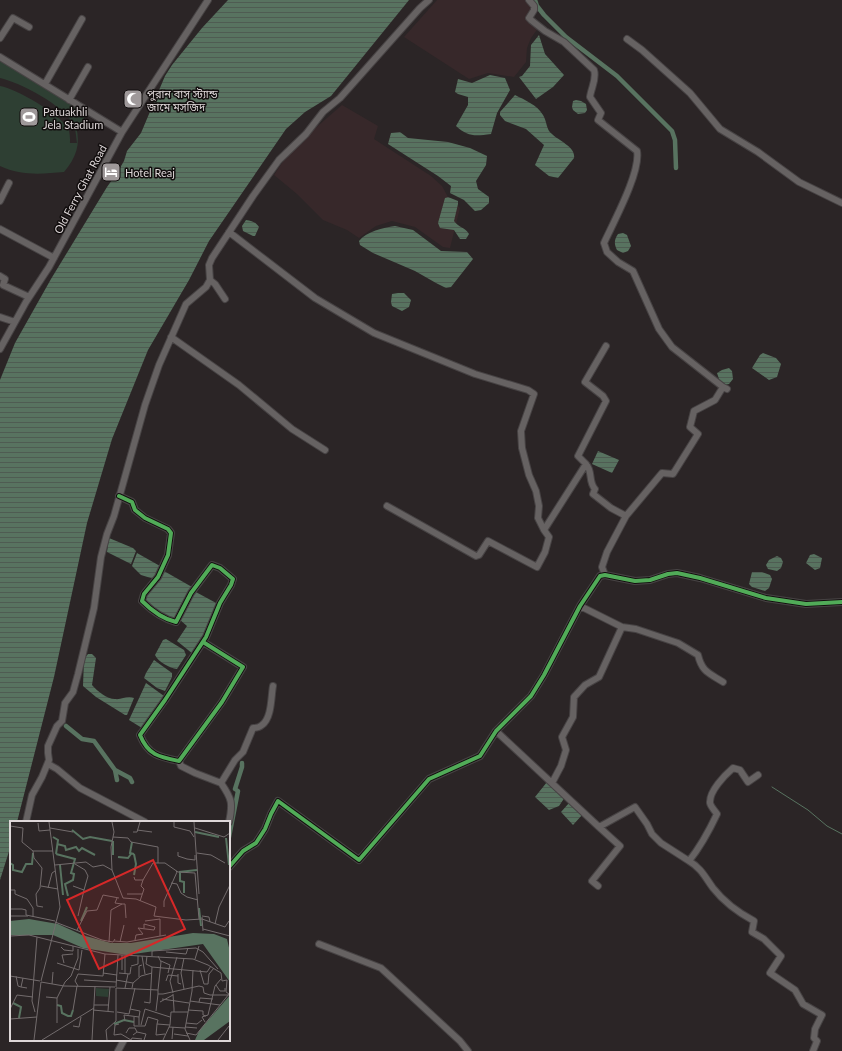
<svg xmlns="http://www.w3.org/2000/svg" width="842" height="1051" font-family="Lato,'Noto Sans Bengali',sans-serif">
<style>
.built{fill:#37282a}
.pitch{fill:#2e3f33}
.water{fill:url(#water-rules)}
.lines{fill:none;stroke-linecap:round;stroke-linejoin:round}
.stream{stroke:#587360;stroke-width:1}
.canal{stroke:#587360;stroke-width:4.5}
.minor-casing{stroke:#474344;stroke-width:8}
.minor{stroke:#666262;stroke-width:6}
.cycleway-casing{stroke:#120e0e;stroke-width:6}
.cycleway{stroke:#51ab58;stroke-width:4}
.labels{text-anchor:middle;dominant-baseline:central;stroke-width:3;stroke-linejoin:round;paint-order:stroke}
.poi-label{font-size:11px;fill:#ded7d8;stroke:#120e0e;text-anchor:start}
.street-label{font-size:11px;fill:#ded7d8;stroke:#120e0e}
.inset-river{fill:none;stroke:#587360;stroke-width:2}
.inset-road{fill:none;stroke:#736c6d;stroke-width:1}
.view{fill:#d62828;fill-opacity:0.15;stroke:#d62828;stroke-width:2}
.inset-edge{fill:none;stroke:#ded7d8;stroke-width:2}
</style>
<defs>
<pattern id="water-rules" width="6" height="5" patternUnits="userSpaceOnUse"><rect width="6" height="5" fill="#587360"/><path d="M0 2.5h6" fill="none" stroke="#4f5c52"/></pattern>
</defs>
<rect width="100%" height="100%" fill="#2b2526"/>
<path class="built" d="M437,0H527L536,5L533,16L535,25L539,27L531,38L527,48L526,62L514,77L488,73L469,79L404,37Z
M342,105L378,126L374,139L431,176L442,186L448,197L460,208L450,248L443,247L415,227L392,221L376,226L359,238L347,230L323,220L297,194L274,175L284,160L312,131Z"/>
<path class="pitch" d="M0,60L86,113L83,122L76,127C81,144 76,158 64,172C42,174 21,176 0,166V86C17,89 58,113 68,128C70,132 70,138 70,143H77C76,136 76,130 73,124C65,106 19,82 0,78Z"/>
<path class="water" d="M228,0H409L331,96L305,112L286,129L209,241L189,280L148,350L112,439L87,523L54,677L17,822H11V845L0,880V380L15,343L51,279L107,187L117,173L124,161L127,151L141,133L165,76L172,65L202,28Z
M539,35L545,54L564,75L553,87L536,99L519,77L522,76L530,66L531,45Z
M490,75L505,78L510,90L497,113L491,134C475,136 468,137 456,126L468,105V97L458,94L455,92L458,79L472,83Z
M515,95C525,100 537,105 543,115C547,121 546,130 552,134C559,141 576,147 574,158L558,178L549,176L535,165L544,145L526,129L505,121L500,115V112Z
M576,100L581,101L586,104L587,110L585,113L578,114L573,110L572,107L573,101Z
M400,132L408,138L448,142L470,148L487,156L486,165L476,181L478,189L489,197V203L481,210L475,211L464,200L450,193L451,186L438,176L388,144L391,133Z
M448,197L458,201V204L454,221C458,227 466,228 469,234L466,239H460L454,230L440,228L438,223L445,198Z
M246,220C252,221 256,222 259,227L255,236H253L243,231L242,226Z
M395,226L413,230L441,251L467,252L473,259L451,287L446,288L436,283L415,271L373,253L360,245L359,241C367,231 383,228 395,226Z
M623,233L627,235L631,246L628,251L623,253L617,250C614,244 614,240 618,234Z
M398,293H404L411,300L409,307L402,311L392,306L391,302L392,294Z
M763,353L776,358L781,364L777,377L769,380L752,368L760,355Z
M729,368L732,371L733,379L729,384L724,385L720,382L717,373L722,370Z
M598,451L619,460L612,473L592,464Z
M109,538L133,548L136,551L131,564L107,552Z
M137,553L160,566L154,579L141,575L132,566Z
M814,554L822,558L820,568L815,570L806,563L810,555Z
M777,556L781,558L783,562L781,568L777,571L768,569L766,565L769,560Z
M164,571L192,587L175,619L172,620L145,603L147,594L155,586Z
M752,572H762L770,575L772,579L769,588L765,591L752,587L749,584Z
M194,591L218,604L205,633L193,654L177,641L187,626L179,619Z
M166,639L184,650L186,655L177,669C170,668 158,662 155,655L163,640Z
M88,654H92L96,658L92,685C97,691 107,699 115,699C122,700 127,695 134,698L127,715H125L96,697L83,686L84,659Z
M154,660L172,673V677L165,691L157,688L144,678L146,673Z
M146,683L164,696L142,728L129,720Z
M547,782L565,797L559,806L549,810L535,797Z
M569,803H572L583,814L573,825L561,812Z"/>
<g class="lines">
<path class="stream" d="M772,787L808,810L827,826L842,834"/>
<path class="canal" d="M535,0L537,6L544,15L566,37L617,76L672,131L675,140L676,168
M66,726L82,739L94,741L115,770L117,780
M115,770L130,778L132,782
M229,837L238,791L235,789L242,767V763"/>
<g class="minor-casing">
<path id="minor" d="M529,0L534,6V10L529,18L531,20L545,31L564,42L594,70C597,79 591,88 590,97L601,113L598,120L637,151C641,172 613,223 604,243L607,252L618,262L633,271L659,329L672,347L723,387L727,389
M0,38L13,18L29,27
M627,39L642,50L690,93L720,129L758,152L799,182L842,203
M0,57L122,132
M45,84L82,19
M69,100L88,67
M0,201L9,183
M0,229L54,258
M229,232L315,298L374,333L475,374L528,390L534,394L521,431L522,448L529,475L536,491L539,506L538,518L544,530L586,464C593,471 588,482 595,489L593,494L611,508L626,516
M0,276L5,279L3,285L29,297
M225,299L215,284L210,280L209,265L212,258L253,196L279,160L306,134L323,112L340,98L420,8L429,0
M0,317L15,322
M171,337L239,385L292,429L325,450
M0,349L26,302L49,267L122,132L208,0
M586,464L578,456L606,401L603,396L585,382L606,346
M119,496L132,502L135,510L145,518L168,529L171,533L168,555L158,577L144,594L142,601C151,610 163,619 176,622L191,593L212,565L220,568L233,579L231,585L220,603L206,637L165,700L140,735C148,755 159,757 179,761L222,702L243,667L203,642
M387,506L476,556L479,555L488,541L537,567L545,552L549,537L544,530
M605,575L602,567L607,552L626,516L662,473L673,474L698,434L690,427L694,411L715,400L723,387
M580,606L622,627L636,629L678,643L698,655C702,672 709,673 723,682
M496,731L599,827L635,807L647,824L652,834L661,843L689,861C701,846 709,831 717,814C715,811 711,807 710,803C709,791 725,775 733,768L740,770L748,782L758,775
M179,761L181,766L195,773L221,783
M48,764L57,769L80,788L145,822
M552,783L561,766L566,750L562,737L573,717L574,697L585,685L599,677L622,627
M26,822L32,795L42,777L49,760L48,753V746L57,726L62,721L65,703L73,692L78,674L94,608L101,557L107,534L114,516L145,405L159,365L186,304L206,287L210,280
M229,822C233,803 232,799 221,783L235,760L243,752L253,728C256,728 260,727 262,725C272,718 271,696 273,686
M689,861C701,868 705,877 713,888C724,902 739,913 754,921L752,932L764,939L781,956L770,973L795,990L803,1004L822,1015L815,1029L814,1038L817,1041L813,1051
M229,867L243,851L256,843L265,829L271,814L278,801L359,860L429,779L480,756L496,731L531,696L544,675L580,606L600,576L605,575L635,581L650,580L668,574L677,573L700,578L766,598L806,604L842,602
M598,886L592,881L620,846L599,827
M319,944L381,968L460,1041L468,1051
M118,1051L124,1040"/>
</g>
<use href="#minor" class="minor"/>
<g class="cycleway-casing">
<path id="cycleway" d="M119,496L132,502L135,510L145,518L168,529L171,533L168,555L158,577L144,594L142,601C151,610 163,619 176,622L191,593L212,565L220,568L233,579L231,585L220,603L206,637L165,700L140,735C148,755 159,757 179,761L222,702L243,667L203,642
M229,867L243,851L256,843L265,829L271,814L278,801L359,860L429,779L480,756L496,731L531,696L544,675L580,606L600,576L605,575L635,581L650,580L668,574L677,573L700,578L766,598L806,604L842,602"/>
</g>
<use href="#cycleway" class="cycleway"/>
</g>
<defs>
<g id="mosque-square" transform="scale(1)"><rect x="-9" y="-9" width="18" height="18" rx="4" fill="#9f999a" stroke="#120e0e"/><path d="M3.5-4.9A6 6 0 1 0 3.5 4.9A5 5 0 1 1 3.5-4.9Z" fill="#fff"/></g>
<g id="stadium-square" transform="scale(1)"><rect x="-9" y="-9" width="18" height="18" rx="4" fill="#9f999a" stroke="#120e0e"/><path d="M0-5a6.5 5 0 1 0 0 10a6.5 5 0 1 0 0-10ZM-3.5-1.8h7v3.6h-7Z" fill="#fff"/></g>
<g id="hotel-square" transform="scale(1)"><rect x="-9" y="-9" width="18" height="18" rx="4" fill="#9f999a" stroke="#120e0e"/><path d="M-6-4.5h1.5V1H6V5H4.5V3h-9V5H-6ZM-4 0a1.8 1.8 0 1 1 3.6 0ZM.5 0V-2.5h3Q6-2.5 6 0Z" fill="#fff"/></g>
</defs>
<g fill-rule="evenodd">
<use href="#mosque-square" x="133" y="99"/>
<use href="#stadium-square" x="29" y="117"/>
<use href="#hotel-square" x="111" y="172"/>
</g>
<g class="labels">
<g class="poi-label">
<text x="147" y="93">পুরান বাস স্ট্যান্ড<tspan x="147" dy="13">জামে মসজিদ</tspan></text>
<text x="43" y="111">Patuakhli<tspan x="43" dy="13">Jela Stadium</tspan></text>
<text x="125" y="172">Hotel Reaj</text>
</g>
<g class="street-label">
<text transform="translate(80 189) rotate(-62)">Old Ferry Ghat Road</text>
</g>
</g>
<g transform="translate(10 821)">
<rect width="220" height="220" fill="#2b2526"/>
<path d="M86,167L99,168L98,176L86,175Z" fill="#2e3f33"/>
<path d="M19,98L48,103L72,114L101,122H121L183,112L204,113L217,118L220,131V161L193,123L117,134L73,127L43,114H0V100ZM220,174V200L194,219H185L189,210Z" fill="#587360"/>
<path class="inset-river" d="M62,9L73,18L80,16L102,20M185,11L209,16M43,16L48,19L46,33M216,17L219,44M122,21L120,32L124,33M47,23L55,25L56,29L66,26L69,30L72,27L85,34M46,33L65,38L61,52L64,53L63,59L55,63L58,75M124,33L126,43L124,54M103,34V20M108,36L118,37L121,33M0,42L3,44V49L12,51L16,43H22L23,32M50,44L53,74M169,51L187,49M170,52V60L174,61V72M189,87L191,105M71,100L77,86M3,182L11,186L9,197M47,184L51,185L52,192L58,195H61L63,189M104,203L114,199L124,201"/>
<path class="inset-road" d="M102,1L104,11L101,26L102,49L113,77L126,78L146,86L144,95L176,99L192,98M164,1V6L180,10L184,16M184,1L189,73M28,2L29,10L40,9M0,5L13,7L12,21L23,30L24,37L32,47L30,67L26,73L27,85L33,86M40,7L63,11M185,7L214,16L220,12M127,9L142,11M123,11H127L130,1M103,16L118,17L121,21L148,26V42M23,30H43M168,31V35L177,38L185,39V34M187,32L201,34L215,42M45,44L76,41L83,46L93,44L102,49M124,56L125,59H133L131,65L134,68L130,80M133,59L143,42H155L168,51L185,52L189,98M161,62L167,63L171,72L177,76L188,79M31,65L48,68M63,65L74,69L78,55L75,49L65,43M38,67L42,52L45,50M0,69H5V73L17,78L23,87V96M117,73H132M93,74L109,77M112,83H115L116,97M154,86V80L167,51L166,50M0,88H12L16,89V94L45,100M0,95H18M68,95L74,69M192,95L199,96L200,101M192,96L193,110M192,98L215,106L219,100M135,100L150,98V115M45,101L92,119L103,121L105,118M205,103L209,86L220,64M193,108L220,115M67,109L77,90L87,89L93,74M0,115L19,114L95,133L183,138L198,144L211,152L212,160L217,159L216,171L219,173M125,119L126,114L133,113L128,107L144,109L145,106L134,103V107M104,120L117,121L156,114M99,121L101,89L112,83L105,82L107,77M110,121L114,104M51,126L54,129L63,130V125M156,131L176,133L178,127M115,135V152M132,135L135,153M142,135V130L186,127L193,131L208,148M148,135L151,141L148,169M185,138L189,125M151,140L160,144L158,152M47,142L69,149M54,142L52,134L63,133M121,145L128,143V135M142,146L197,151L201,145M69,149L72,129M112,149V134M190,149L194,163H198L199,153L204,147M93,152L107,154M109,152L120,153L121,146M168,153V162L171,163M0,155L30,160M6,155L8,165L11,166M129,156V145L132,144M13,157L11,166L17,167M74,159L106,161M106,159L123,162M31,160L50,86L39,1M156,160L158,154L168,155M31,161L54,165L105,166M42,163L43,151M206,164L210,170H215V167M68,165L65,160L68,153L93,155L95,133M106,166L108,134M106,167L148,169V173H153L189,165L193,166L194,172L200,174H219M115,167L118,153M122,167L123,162L131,155L142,152M174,168L171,152L174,137M163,172L160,160L167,136M36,176L47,177V202M47,177L55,161L61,155L68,137V128M152,178L179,182M180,180L210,184M134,181L140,182L142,146L136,143L137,135M150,181L163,174M189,181L190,177L203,178M84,184H99M0,188L7,174L23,176M120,188L130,190L129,196M63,189L67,165M83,189L104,191M178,189L193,190V194L196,195M98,190L100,166M146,190L148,173M25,191L22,180L27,116M107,191L119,193M164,191H178M119,193L125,167M124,196V205H135L138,196L148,199L147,203L160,204L153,219M0,198L27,196M115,200L114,194L129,196V204M195,201L192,196L198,194L205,165L211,158M176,202L187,203L192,199M109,203L105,204L104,214L111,213L121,219M147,203L146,214L155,213M131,204L135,188L160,196M160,204L161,191H164V188L163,173M63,205L69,206L71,196M159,206L175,207M175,206L187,207M127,211L136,213L134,219M116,212L119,207H125L127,211L123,214M176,212L186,214L219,173M164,213L178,215M162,218L163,206M24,219L31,161M32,219L84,187M82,219L85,165M97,219L96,209L106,200V167M121,219L122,217L132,218M180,219L175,208L182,170L183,149M208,219L219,205"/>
<path class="view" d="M143,39L175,108L89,148L57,79Z"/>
<rect width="220" height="220" class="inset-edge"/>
</g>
</svg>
